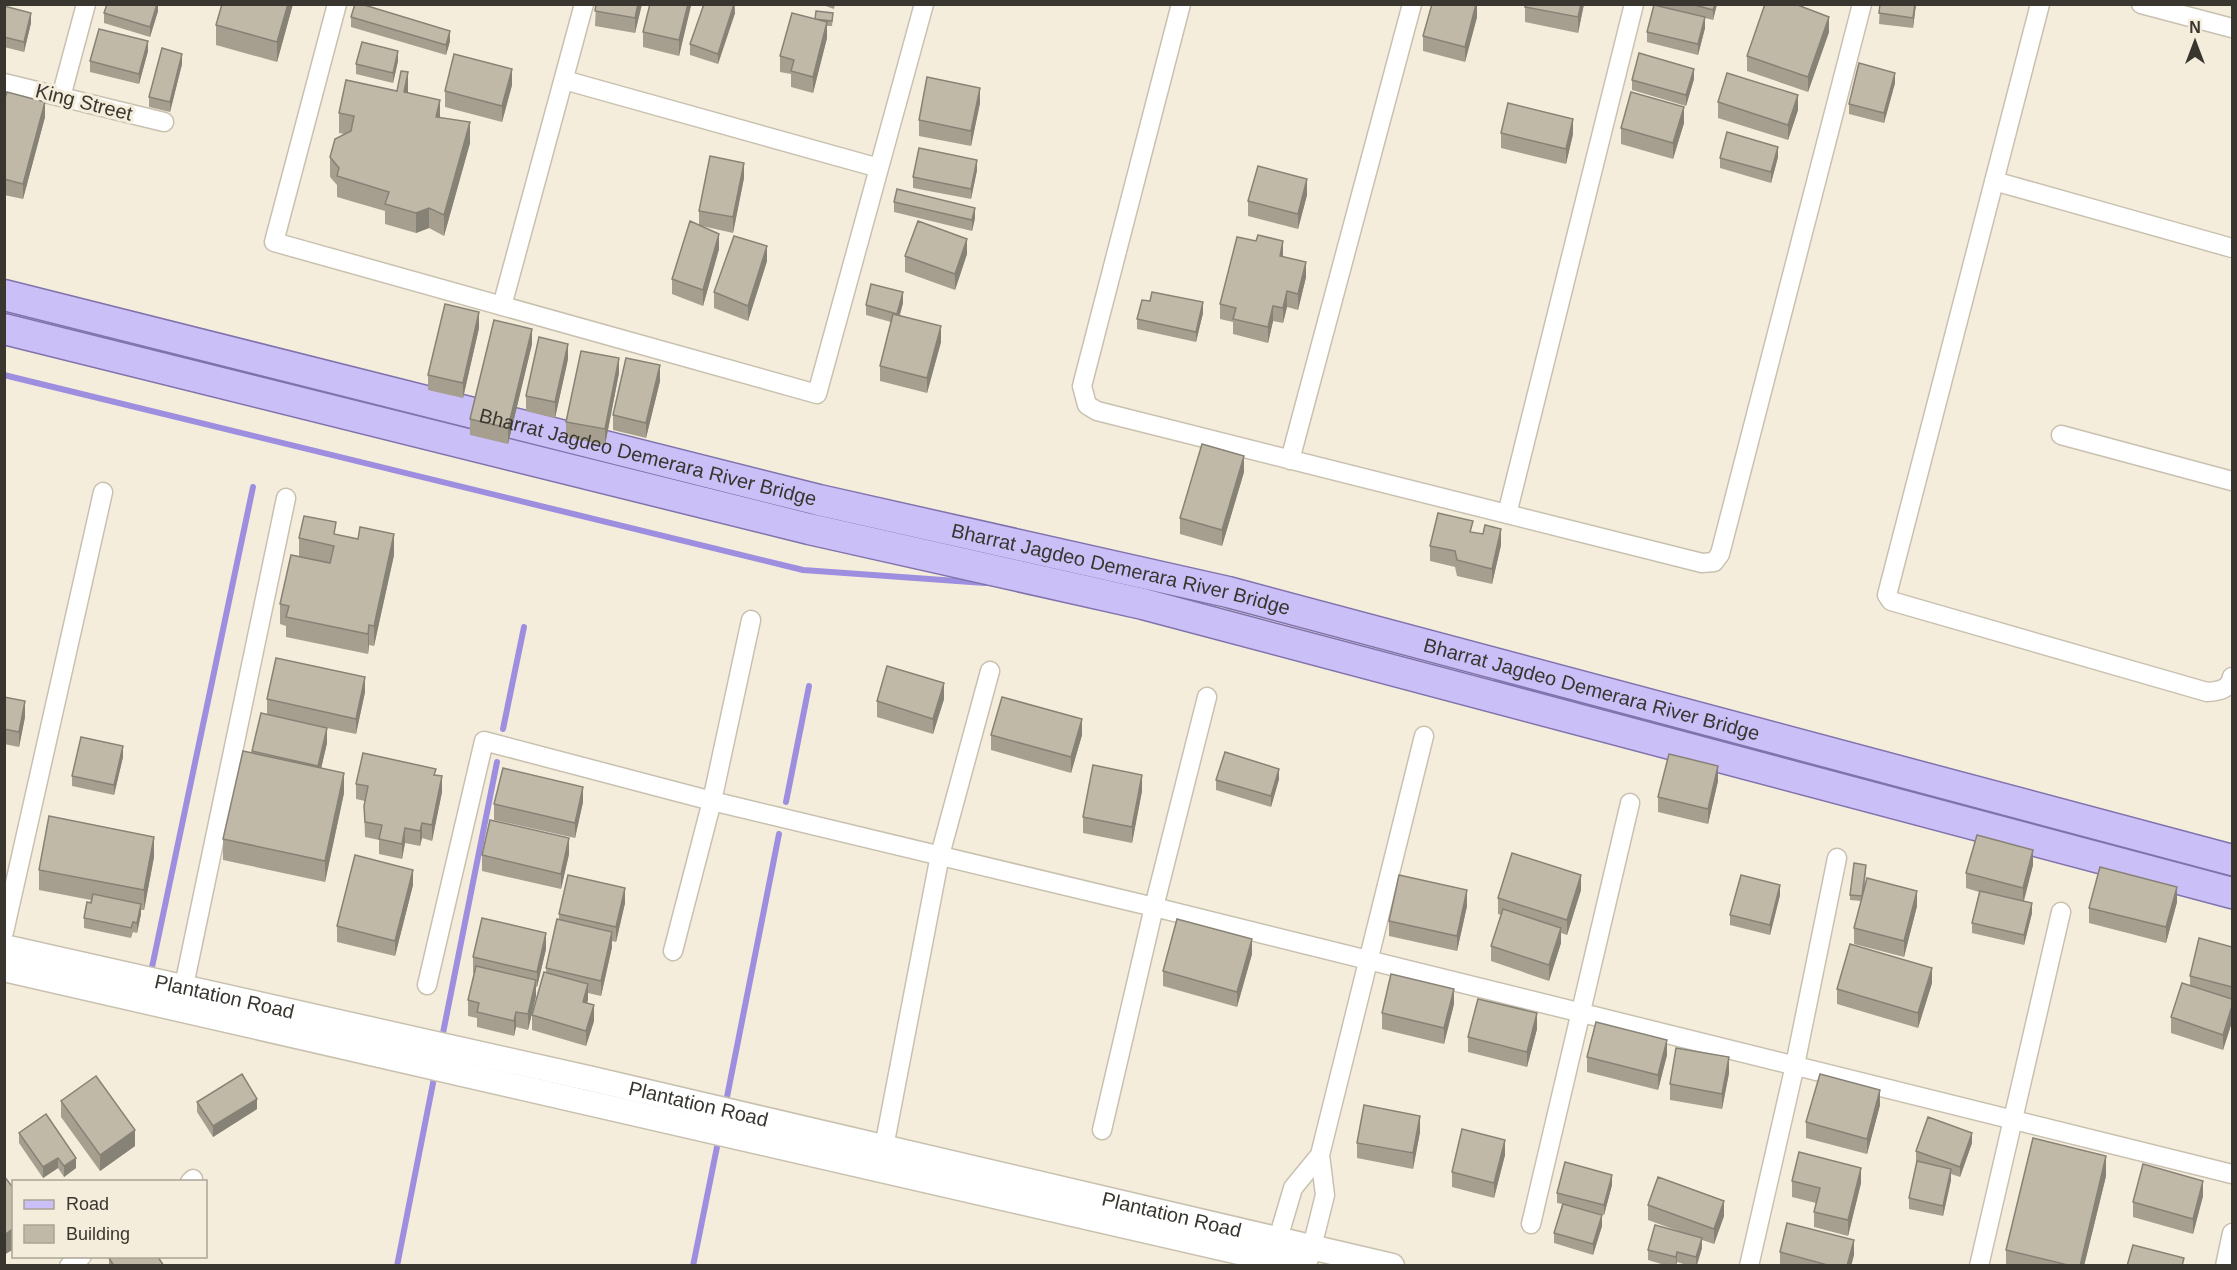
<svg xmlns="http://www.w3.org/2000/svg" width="2237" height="1270" font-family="Helvetica,sans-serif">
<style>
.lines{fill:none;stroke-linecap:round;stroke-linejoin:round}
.stream{stroke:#9d8edf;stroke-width:6}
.minor-casing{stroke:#c9c1b0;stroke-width:21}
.tertiary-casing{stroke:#c9c1b0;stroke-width:27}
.primary-casing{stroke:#8073ad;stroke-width:33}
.minor{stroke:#fff;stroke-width:18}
.tertiary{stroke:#fff;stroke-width:24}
.primary{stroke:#cabff7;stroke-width:30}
.wall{fill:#a69f90}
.shaded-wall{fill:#878276}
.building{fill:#c1b9a8;stroke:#878276;stroke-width:1.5}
.labels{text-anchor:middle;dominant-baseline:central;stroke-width:6;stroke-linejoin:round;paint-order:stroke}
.street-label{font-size:20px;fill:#39362f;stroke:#f5eddb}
</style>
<rect width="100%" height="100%" fill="#f5eddb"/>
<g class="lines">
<path class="stream" d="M4,375L803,570L985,583
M1496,682L2232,876
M503,729L524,627
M786,802L809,686
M151,972L253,487
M442,1038L497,762
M726,1102L779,834
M397,1266L435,1073
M693,1266L719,1137"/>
<g class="minor-casing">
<path id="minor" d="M337,4L274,242L817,394L924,4
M1181,4L1082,386L1087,405L1097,411L1702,563L1714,562L1720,554L1862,4
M2040,4L1887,595L1891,601L2207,692C2219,691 2229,690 2232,677
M2141,4L2232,28
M564,80L879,168
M4,83L164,122
M61,97L86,4
M1994,181L2232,248
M502,306L584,4
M2061,435L2232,481
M1290,460L1412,4
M1507,514L1634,4
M4,932L103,492
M673,951L712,801L751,620
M427,985L484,741L712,801L1154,907L2232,1174
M181,1000L286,498
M1102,1130L1154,907L1207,697
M884,1147L940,855L990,671
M190,1182L193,1179
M1531,1224L1630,803
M1275,1249L1293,1188L1320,1155
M1309,1259L1325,1195L1320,1155L1424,736
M69,1266L82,1256
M1749,1266L1795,1065L1837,858
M1979,1266L2061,912
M2225,1266L2232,1233"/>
</g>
<g class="tertiary-casing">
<g id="tertiary">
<path id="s1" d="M4,947L592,1079L1392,1266"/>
<path d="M4,969L1300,1266"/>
</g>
</g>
<g class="primary-casing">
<g id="primary">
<path id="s2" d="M4,295L819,500L1228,592L2232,860"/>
<path d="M4,329L809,529L1143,604L2232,893"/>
</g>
</g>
<use href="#minor" class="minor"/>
<use href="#tertiary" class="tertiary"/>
<use href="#primary" class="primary"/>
</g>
<path class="wall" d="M158,4V11L150,37L104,23V13Z
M222,4H293L277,62L216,45V25Z
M596,4H642L635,33L595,26Z
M691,4L679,56L643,47V32Z
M735,4V13L718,64L690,55V44Z
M820,4H835L834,9Z
M1477,4V17L1465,62L1423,51V36Z
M1584,4L1578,33L1525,22V7Z
M1662,4H1717L1713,20L1705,18V28L1698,55L1647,42V32L1662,7Z
M1880,4H1916L1913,28L1879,24Z
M4,6L31,23L24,52L4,47Z
M351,17L450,41L446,55L351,27Z
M833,18L832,26H827V38L813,93L791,87V74L780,72V56L815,19Z
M1829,32L1808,92L1747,71V56Z
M148,51L139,84L90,72V61Z
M398,61L393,83L356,74V64Z
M182,64L170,112L149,107V97Z
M1694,79L1686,106L1632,90V80Z
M1895,83L1884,123L1849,114V104Z
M512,85L502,122L445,107V91Z
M397,91L408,93L440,117L470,143L444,236L429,228L416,233L385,224V211L337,197V185L330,177V157L344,134L339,133V113Z
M4,101L45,117L23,199L4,195Z
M1718,102L1798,110L1788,140L1718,118Z
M980,103L971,146L919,136V120Z
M1684,123L1673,159L1621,144V128Z
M1501,133L1573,134L1566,164L1501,148Z
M1778,157L1771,183L1720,168V158Z
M977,170L971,199L913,188V177Z
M744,178L733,233L702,226L719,249L703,306L672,294V279L699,225V211Z
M1307,195L1298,229L1248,216V201Z
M894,202L975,218L972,231L894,212Z
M967,254L955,290L905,272V256Z
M1283,257L1306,277L1298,310L1287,307L1283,323L1273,321L1268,343L1233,334V322L1220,319V304Z
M767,261L748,321L714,308V292Z
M903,303L900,315L941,342L927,393L880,381V366L891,322L866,315V305Z
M1203,313L1196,342L1137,329V319Z
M479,328L463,398L428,390V375Z
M532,344L508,444L470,435V419Z
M568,359L555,418L526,411V396Z
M619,373L605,445L566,437V422Z
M660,381L646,438L613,430V415Z
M1244,472L1222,546L1180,534V518Z
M1473,532L1501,545L1492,584L1457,576L1455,567L1430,561V546Z
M336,535L394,555L374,646L369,645L368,654L286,637V626L280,624V604L299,556V538Z
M365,692L356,734L327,728V743L321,768L344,793L325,882L223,860V839L252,751L267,714V699Z
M4,697L25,717L19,747L4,744Z
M944,699L933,734L877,717V701Z
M991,735H1082L1071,773L991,750Z
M123,757L114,795L72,786V776Z
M436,775L442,792L432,841L422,838L420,846L405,843L402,859L379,854V840L365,837L364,806L365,801L356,799V784Z
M1279,779L1271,807L1216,790V780Z
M1718,781L1708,824L1658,812V797Z
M1142,791L1132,843L1083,833V817Z
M583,802L575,838L494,820V804Z
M569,854L561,889L482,871V855Z
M154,857L144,910H141V914L137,933L133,932L131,938L84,928V918L91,900L39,890V870Z
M2033,865L2024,901L2032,913L2024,945L1972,933V923L1979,892L1966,888V873Z
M1866,870L1864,893L1917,906L1904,957L1854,944V928L1861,901L1850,900V895Z
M413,885L395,956L337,942V926Z
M1581,890L1567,935L1561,933V943L1549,981L1491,961V946L1501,915L1498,914V898Z
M1780,895L1770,935L1730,925V915Z
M2177,902L2166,943L2089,923V908Z
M625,903L616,942L612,941V947L601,996L588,993L587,1003L594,1021L586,1046L532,1030V1015L546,973V968L559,920V914Z
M1467,906L1457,951L1389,936V921Z
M2232,947V1022L2223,1050L2171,1033V1017L2190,985V976Z
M546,949L537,987H536V996L528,1030L516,1027L514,1036L477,1027V1018L468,1016V1000L474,973H473V957Z
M1252,954L1237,1007L1163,986V971Z
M1932,983L1918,1028L1837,1004V989Z
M1454,1004L1444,1044L1382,1029V1013Z
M1537,1029L1527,1067L1468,1052V1037Z
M1667,1055L1658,1090L1587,1072V1057Z
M1729,1073L1722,1109L1670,1100V1084Z
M61,1101L135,1146L100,1171L61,1117Z
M197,1102L257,1109L213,1137L197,1112Z
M1880,1105L1867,1154L1806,1138V1122Z
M1420,1132L1413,1169L1357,1158V1143Z
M19,1133L76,1168L64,1177L58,1168L43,1178L19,1143Z
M1972,1143L1960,1177L1951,1174V1180L1943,1216L1909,1209V1198L1917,1162H1916V1151Z
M1505,1155L1494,1198L1452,1187V1172Z
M2106,1176L2084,1266H2006V1250Z
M1792,1181L1861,1183L1848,1236L1814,1227V1212L1816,1203L1792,1197Z
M1612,1185L1604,1215L1578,1208L1602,1226L1593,1255L1554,1243V1233L1562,1204L1557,1203V1193Z
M2203,1196L2193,1234L2133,1217V1202Z
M1648,1205L1724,1216L1714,1244L1702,1240V1248L1697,1266H1690L1677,1262L1676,1266H1668L1648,1260V1250L1681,1232L1648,1220Z
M1780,1252L1854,1255L1851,1266H1780Z
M109,1258L164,1266H109Z"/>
<path class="shaded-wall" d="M157,4H158V11L150,37V27Z
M288,4H293L277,62V42Z
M638,4H642L635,33V18Z
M688,4H691V6L679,56V40Z
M734,4L735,13L718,64V54Z
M1476,4H1477V17L1465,62V47Z
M1581,4H1584L1578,33V17Z
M1715,4H1717L1713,20V10Z
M1915,4H1916L1913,28V18Z
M31,13V23L24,52V42Z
M1705,17V28L1698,55V44Z
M1829,17V32L1808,92V77Z
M827,22V38L813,93V77Z
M450,31V41L446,55V45Z
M148,41V51L139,84V74Z
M398,51V61L393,83V73Z
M182,54V64L170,112V102Z
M512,69V85L502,122V106Z
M1694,69V79L1686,106V95Z
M408,72V93L404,92Z
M1895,73V83L1884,123V113Z
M980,88V103L971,146V131Z
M1798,95V110L1788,140V125Z
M440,100V120L436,117Z
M45,102V117L23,199V184Z
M1684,107V123L1673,159V143Z
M1573,119V134L1566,164V149Z
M470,122V143L444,236V215Z
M1778,147V157L1771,183V172Z
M977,160V170L971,199V189Z
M744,163V178L733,233V217Z
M1307,179V195L1298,229V214Z
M429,208V228L416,233V213Z
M975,208V218L972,231V220Z
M719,234V249L703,306V290Z
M967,239V254L955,290V274Z
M1283,241V256H1280Z
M767,246V261L748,321V306Z
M1306,262V277L1298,310V294Z
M1287,291V307L1283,323V308Z
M903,292V303L897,324V314Z
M1203,302V313L1196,342V332Z
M1273,306V321L1268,343V327Z
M479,312V328L463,398V383Z
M941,326V342L927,393V378Z
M532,329V344L508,444V428Z
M568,344V359L555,418V402Z
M619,358V373L605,445V429Z
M660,365V381L646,438V423Z
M1244,456V472L1222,546V530Z
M1501,529V545L1492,584V569Z
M394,534V555L374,646V626Z
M369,625V645L368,654V634Z
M365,677V692L356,734V719Z
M944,683V699L933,734V719Z
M25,701V717L19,747V732Z
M1082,719V735L1071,773V757Z
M327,728V743L318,782V766Z
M123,746V757L114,795V785Z
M1718,766V781L1708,824V809Z
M1279,769V779L1271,807V796Z
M344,773V793L325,882V861Z
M1142,775V791L1132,843V827Z
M442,776V792L432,841V825Z
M583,787V802L575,838V823Z
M422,823V838L420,846V831Z
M405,828V843L402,859V844Z
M154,837V857L144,910V890Z
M569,838V854L561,889V874Z
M2033,850V865L2023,903V888Z
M413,870V885L395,956V941Z
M1581,875V890L1567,935V920Z
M1780,885V895L1770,935V925Z
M2177,887V902L2166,943V927Z
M625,888V903L616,942V927Z
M1467,890V906L1457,951V936Z
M1917,891V906L1904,957V941Z
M2032,903V913L2024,945V935Z
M141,904V914L137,933V923Z
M1561,928V943L1549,981V965Z
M612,932V947L601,996V981Z
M546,933V949L537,987V972Z
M1252,939V954L1237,1007V992Z
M1932,968V983L1918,1028V1013Z
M536,980V996L528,1030V1014Z
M588,984V1000L583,1018V1002Z
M1454,989V1004L1444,1044V1028Z
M594,1005V1021L586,1046V1031Z
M2232,1006V1022L2223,1050V1035Z
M516,1012V1027L514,1036V1021Z
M1537,1013V1029L1527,1067V1052Z
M1667,1040V1055L1658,1090V1075Z
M1729,1057V1073L1722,1109V1094Z
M1880,1090V1105L1867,1154V1139Z
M257,1099V1109L213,1137V1126Z
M1420,1116V1132L1413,1169V1153Z
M135,1130V1146L100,1171V1155Z
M1972,1133V1143L1960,1177V1167Z
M1505,1140V1155L1494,1198V1183Z
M2106,1156V1176L2084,1266H2080Z
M58,1158V1168L43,1178V1167Z
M76,1158V1168L64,1177V1166Z
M1861,1168V1183L1848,1236V1220Z
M1951,1169V1180L1943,1216V1206Z
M1612,1175V1185L1604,1215V1205Z
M2203,1181V1196L2193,1234V1219Z
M1724,1201V1216L1714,1244V1229Z
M1602,1215V1226L1593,1255V1244Z
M14,1228V1249L4,1255V1235Z
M1702,1238V1248L1696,1266V1257Z
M1854,1240V1255L1851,1266H1847Z
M1677,1252V1262L1676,1266V1257Z"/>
<path class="building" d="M107,4H157L150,27L104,13Z
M222,4H288L277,42L216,25Z
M355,4H361L450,31L446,45L351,17Z
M596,4H638L635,18L595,11Z
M650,4H688L679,40L643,32Z
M704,4H734L718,54L690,44Z
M1432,4H1476L1465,47L1423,36Z
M1526,4H1581L1578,17L1525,7Z
M1691,4H1715L1713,10Z
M1765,4H1795L1829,17L1808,77L1747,56Z
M1880,4H1915L1913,18L1879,13Z
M1654,5L1705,17L1698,44L1647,32Z
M4,6L31,13L24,42L4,37Z
M816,11L833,13L832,21L815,19Z
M792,13L827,22L813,77L791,71L794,60L780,56Z
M99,29L148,41L139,74L90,61Z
M362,42L398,51L393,73L356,64Z
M162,48L182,54L170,102L149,97Z
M1639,53L1694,69L1686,95L1632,80Z
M454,54L512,69L502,106L445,91Z
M1859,63L1895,73L1884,113L1849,104Z
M401,71L408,72L404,92L440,100L436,117L470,122L444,215L429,208L416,213L385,204L389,192L337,176L339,168L330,157L335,139L351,131L354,116L339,113L346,80L397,91Z
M1727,73L1798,95L1788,125L1718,102Z
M927,77L980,88L971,131L919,120Z
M7,92L45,102L23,184L4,179V101Z
M1631,92L1684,107L1673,143L1621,128Z
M1508,103L1573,119L1566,149L1501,133Z
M1727,132L1778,147L1771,172L1720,158Z
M919,148L977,160L971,189L913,177Z
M710,156L744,163L733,217L699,211Z
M1258,166L1307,179L1298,214L1248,201Z
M897,189L975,208L972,220L894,202Z
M690,221L719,234L703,290L672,279Z
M918,221L967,239L955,274L905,256Z
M1258,235L1283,241L1280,256L1306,262L1298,294L1287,291L1283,308L1273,306L1268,327L1233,319L1236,308L1220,304L1237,237L1256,241Z
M734,236L767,246L748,306L714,292Z
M871,284L903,292L897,314L866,305Z
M1152,292L1203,302L1196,332L1137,319L1142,300L1150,301Z
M445,304L479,312L463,383L428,375Z
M893,314L941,326L927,378L880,366Z
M494,320L532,329L508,428L470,419Z
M539,337L568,344L555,402L526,396Z
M581,351L619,358L605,429L566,422Z
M626,358L660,365L646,423L613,415Z
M1202,444L1244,456L1222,530L1180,518Z
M1438,513L1473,521L1470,532L1483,534L1485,525L1501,529L1492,569L1457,560L1455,551L1430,546Z
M304,516L336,522L334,534L358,539L360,527L394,534L374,626L369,625L368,634L286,617L289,606L280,604L291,555L330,563L334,546L299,538Z
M276,658L365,677L356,719L267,699Z
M887,666L944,683L933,719L877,701Z
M4,697L25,701L19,732L4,729Z
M1002,697L1082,719L1071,757L991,735Z
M261,713L327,728L318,766L252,751Z
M81,737L123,746L114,785L72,776Z
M243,751L344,773L325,861L223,839Z
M1225,752L1279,769L1271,796L1216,780Z
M363,753L436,769L434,775L442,776L432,825L422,823L420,831L405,828L402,844L379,839L382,825L365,822L364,806L368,786L356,784Z
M1669,754L1718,766L1708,809L1658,797Z
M1093,765L1142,775L1132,827L1083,817Z
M503,768L583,787L575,823L494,804Z
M49,816L154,837L144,890L39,870Z
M490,820L569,838L561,874L482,855Z
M1977,835L2033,850L2023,888L1966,873Z
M1512,853L1581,875L1567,920L1498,898Z
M355,855L413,870L395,941L337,926Z
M1854,863L1866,865L1862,896L1850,895Z
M2100,867L2177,887L2166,927L2089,908Z
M568,875L625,888L616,927L559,914Z
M1399,875L1467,890L1457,936L1389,921Z
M1741,875L1780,885L1770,925L1730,915Z
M1867,878L1917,891L1904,941L1854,928Z
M1980,891L2032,903L2024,935L1972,923Z
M93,894L141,904L137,923L133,922L131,928L84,918L87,902L91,903Z
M1503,909L1561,928L1549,965L1491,946Z
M482,918L546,933L537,972L473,957Z
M557,919L612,932L601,981L546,968Z
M1177,919L1252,939L1237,992L1163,971Z
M2199,938L2232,947V987L2190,976Z
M1850,944L1932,968L1918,1013L1837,989Z
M476,966L536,980L528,1014L516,1012L514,1021L477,1012L479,1003L468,1000Z
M544,972L588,984L583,1002L594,1005L586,1031L532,1015Z
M1391,974L1454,989L1444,1028L1382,1013Z
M2182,983L2232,999V1006L2223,1035L2171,1017Z
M1478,999L1537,1013L1527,1052L1468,1037Z
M1596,1022L1667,1040L1658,1075L1587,1057Z
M1676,1048L1729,1057L1722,1094L1670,1084Z
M242,1074L257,1099L213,1126L197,1102Z
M1820,1074L1880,1090L1867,1139L1806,1122Z
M96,1076L135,1130L100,1155L61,1101Z
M1364,1105L1420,1116L1413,1153L1357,1143Z
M46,1114L76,1158L64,1166L58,1158L43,1167L19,1133Z
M1928,1117L1972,1133L1960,1167L1916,1151Z
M1462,1129L1505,1140L1494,1183L1452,1172Z
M2033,1138L2106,1156L2080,1266H2072L2006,1250Z
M1799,1152L1861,1168L1848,1220L1814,1212L1820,1188L1792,1181Z
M1917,1161L1951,1169L1943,1206L1909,1198Z
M1565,1162L1612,1175L1604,1205L1557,1193Z
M2143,1164L2203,1181L2193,1219L2133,1202Z
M4,1176L14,1189V1228L4,1235Z
M1658,1177L1724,1201L1714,1229L1648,1205Z
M1563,1204L1602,1215L1593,1244L1554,1233Z
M1787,1223L1854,1240L1847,1266H1831L1780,1252Z
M1655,1225L1702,1238L1696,1257L1677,1252L1676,1257L1648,1250Z
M2133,1245L2184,1258L2182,1266H2127Z
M111,1257H158L164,1266H114L109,1258Z"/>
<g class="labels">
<g class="street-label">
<text transform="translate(84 102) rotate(14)">King Street</text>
<text stroke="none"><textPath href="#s2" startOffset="664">Bharrat Jagdeo Demerara River Bridge</textPath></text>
<text stroke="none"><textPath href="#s2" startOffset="1150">Bharrat Jagdeo Demerara River Bridge</textPath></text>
<text stroke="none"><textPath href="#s2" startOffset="1636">Bharrat Jagdeo Demerara River Bridge</textPath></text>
<text stroke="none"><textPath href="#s1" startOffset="226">Plantation Road</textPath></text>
<text stroke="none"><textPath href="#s1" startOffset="712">Plantation Road</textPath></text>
<text stroke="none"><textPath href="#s1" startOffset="1198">Plantation Road</textPath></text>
</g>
</g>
<rect width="2237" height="1270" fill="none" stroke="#39362f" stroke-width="12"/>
<rect x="12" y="1180" width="195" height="78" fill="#f5eddb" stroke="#aaa496" stroke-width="1.5"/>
<rect x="24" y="1200" width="30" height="9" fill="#cabff7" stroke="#aaa496" stroke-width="1.5"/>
<text x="66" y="1210" font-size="18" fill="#39362f">Road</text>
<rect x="24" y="1225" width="30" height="18" fill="#c1b9a8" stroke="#aaa496" stroke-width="1.5"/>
<text x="66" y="1240" font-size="18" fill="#39362f">Building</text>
<g transform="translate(2195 42)" stroke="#f5eddb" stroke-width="4.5" paint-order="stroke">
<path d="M0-4.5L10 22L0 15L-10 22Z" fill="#39362f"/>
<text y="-9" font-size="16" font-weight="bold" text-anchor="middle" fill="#39362f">N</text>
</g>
</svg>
